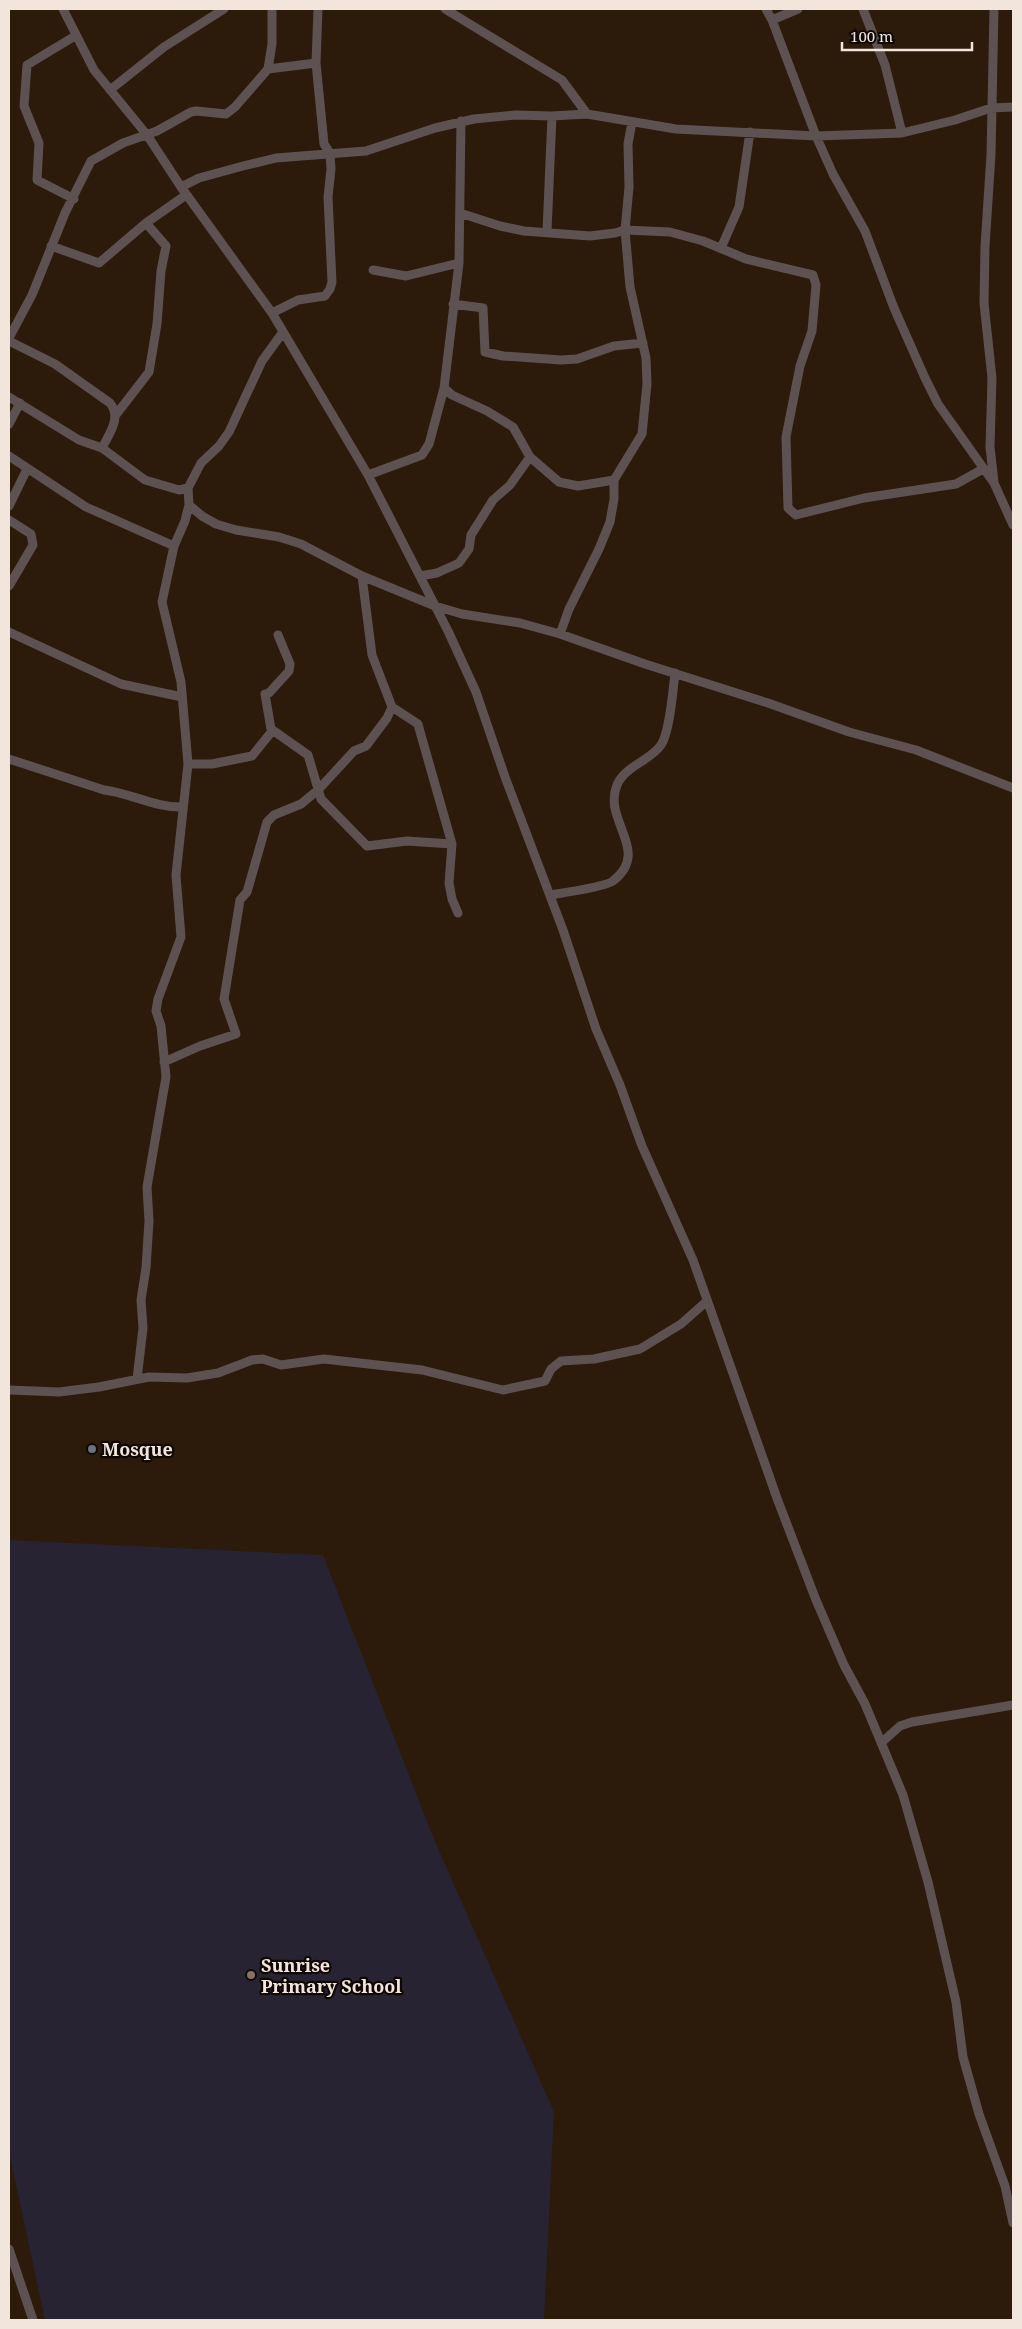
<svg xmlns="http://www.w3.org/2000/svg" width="1022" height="2329" font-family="'Noto Serif',serif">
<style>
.education{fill:#272333}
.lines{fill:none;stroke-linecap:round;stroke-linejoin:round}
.minor{stroke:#5e5152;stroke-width:9}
.worship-dot{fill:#6b7280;stroke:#0e0703;stroke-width:2}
.education-dot{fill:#8d6e63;stroke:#0e0703;stroke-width:2}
.labels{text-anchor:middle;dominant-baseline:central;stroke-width:4.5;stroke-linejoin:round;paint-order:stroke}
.poi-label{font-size:18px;font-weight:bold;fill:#f2e6dc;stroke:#0e0703;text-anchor:start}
</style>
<rect width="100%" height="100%" fill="#2c1a0a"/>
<path class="education" d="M9,1540L323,1555L434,1839L554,2112L544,2320H45L9,2152Z"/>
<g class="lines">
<path class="minor" d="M63,9L94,70L147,135L181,187L272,313L368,475L448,631L476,692L505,777L563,930L596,1029L620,1085L642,1146L693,1260L778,1501L816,1600L844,1665L865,1704L903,1795L928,1882L956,2002L963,2057L979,2114L1005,2186L1013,2223
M445,9L562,80L587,114
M766,9L772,20L816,136L833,174L865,231L894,308L925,378L938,404L994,483L1013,525
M863,9L885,65L902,133
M994,9L991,155L985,246L984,303L992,378L990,447L994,482
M772,20L798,9
M268,69L272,44V9
M110,90L164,47L224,9
M181,187L199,178L243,166L276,158L366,151L435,128L474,119L516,115L552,116L587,114L676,129L816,136L902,133L955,120L991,108L1013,107
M74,199L37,180L39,143L24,106L27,65L75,36
M460,213L500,226L524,231L590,236L615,233L625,230L670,232L703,241L746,259L813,275L816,285L812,331L800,366L786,437L788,508L796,515L864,498L956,484L983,469
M547,231L552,116
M51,246L99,263L146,223
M721,248L739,207L750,132
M373,270L406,276L459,263
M453,304L483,308L485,352L503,356L561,360L577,359L614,346L643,343
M272,313L298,300L325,296L330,289L332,282L328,197L331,169L330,153L324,144L316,63L318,9
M9,338L32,295L65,213L91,161L123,143L157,131L191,112L196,111L226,114L235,107L268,69L316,63
M9,341L55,364L110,403C122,418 109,434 102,448
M444,388L452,395L487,411L513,427L530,457L559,482L578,486L614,480
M9,397L79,440L102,448L145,480L179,490L188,488L189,505L202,516L216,524L236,530L279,537L301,544L362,576L435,606L462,614L520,623L560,634L645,664L768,703L849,732L916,750L1013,788
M115,416L149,372L157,324L161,271L166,246L146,223L186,195
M9,424L20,403
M9,456L86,507L174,546L185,521L189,505
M368,475L422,455L429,444L444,388L459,263L461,121
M188,488L201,463L219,446L229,432L262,361L283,332
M9,506L27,469
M9,520L31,534L33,545L9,586
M420,576L437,573L459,563L469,549L471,535L493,500L510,485L530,457
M9,632L121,684L182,697
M560,634L569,609L599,549L610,522L614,499V480L642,434L647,384L646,358L630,287L625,230L629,187L628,144L632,122
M278,635L290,664L289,671L269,693L265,694L271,729L308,755L321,799L367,846L407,841L452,844
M392,707L418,724L419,728L452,844L449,883L452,899L458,913
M9,759L104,790C130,793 156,808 183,807
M188,764H212L252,756L273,730
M550,895C562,893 605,887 613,881C652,850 602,821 617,785C625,766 650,761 661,745C670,732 673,689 675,673
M164,1062L200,1046L236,1034L224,999L240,900L247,892L267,822L274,815L301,804L318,790L354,751L366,746L387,718L392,707L372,655L362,576
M137,1379L143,1328L141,1300L146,1268L149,1221L147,1187L166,1077L161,1026L156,1011L158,999L181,937L176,875L188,764L181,682L162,602L174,546
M9,1390L59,1392L99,1387L149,1377L187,1378L218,1373L252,1360L263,1359L281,1365L324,1359L422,1370L503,1390L545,1381L551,1369L561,1361L594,1359L640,1349L681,1324L707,1301
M881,1743L900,1726L912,1722L1013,1705
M9,2249L33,2320"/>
</g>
<circle class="worship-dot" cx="92" cy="1449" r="5"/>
<circle class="education-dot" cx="251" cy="1975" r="5"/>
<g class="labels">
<g class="poi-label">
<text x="102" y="1449">Mosque</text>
<text x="261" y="1965">Sunrise<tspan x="261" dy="21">Primary School</tspan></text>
</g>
</g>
<rect width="1022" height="2329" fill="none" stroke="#f2e6dc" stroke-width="20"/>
<path d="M842 42v8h130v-8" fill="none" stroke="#f2e6dc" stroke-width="2.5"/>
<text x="850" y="42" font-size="15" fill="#f2e6dc" stroke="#0e0703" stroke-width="4" paint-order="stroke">100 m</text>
</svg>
